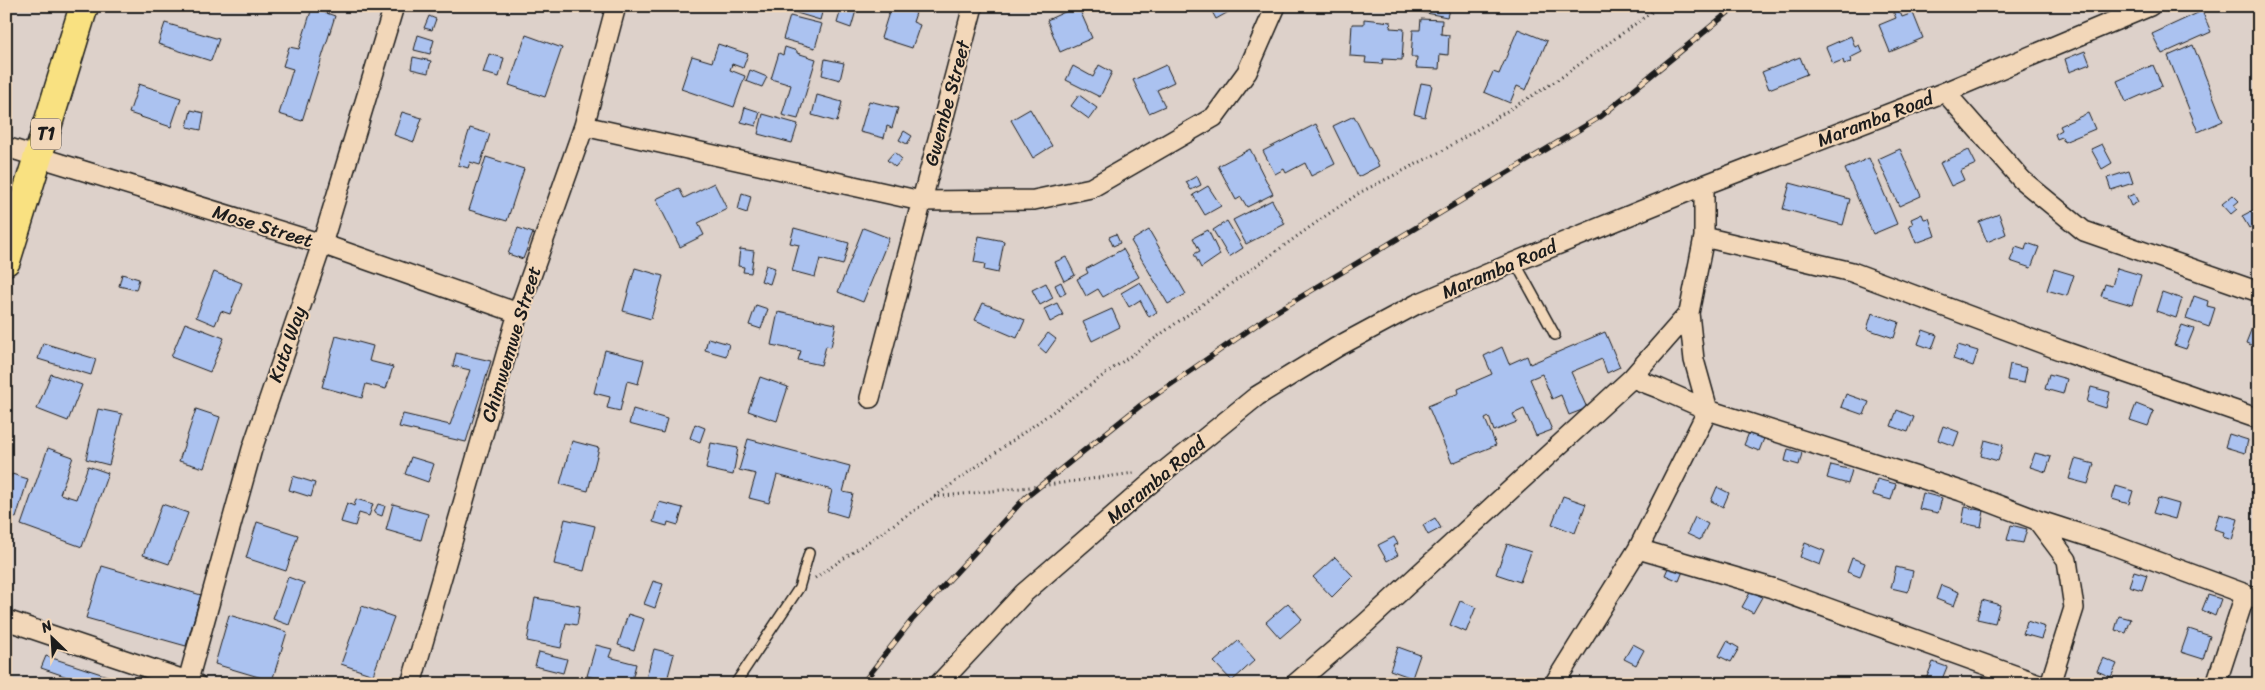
<svg xmlns="http://www.w3.org/2000/svg" width="2265" height="690" font-family="Sriracha,sans-serif">
<style>
.building{fill:#abc2f0;stroke:#1c1c1c}
.lines{fill:none;stroke-linecap:round;stroke-linejoin:round}
.lane-casing{stroke:#1c1c1c;stroke-width:12}
.street-casing{stroke:#1c1c1c;stroke-width:22}
.highway-casing{stroke:#1c1c1c;stroke-width:31}
.path{stroke:#1c1c1c;stroke-width:3;stroke-dasharray:1 4;stroke-linecap:butt}
.lane{stroke:#f2d7b9;stroke-width:9}
.street{stroke:#f2d7b9;stroke-width:19}
.highway{stroke:#f9e181;stroke-width:28}
.rail-casing{stroke:#1c1c1c;stroke-width:5.5}
.rail{stroke:#f2d7b9;stroke-width:4;stroke-dasharray:11;stroke-linecap:butt}
.labels{text-anchor:middle;dominant-baseline:central;stroke-width:4;stroke-linejoin:round;paint-order:stroke}
.shield{fill:#f2d7b9;stroke:#5c544b;stroke-width:1}
.shield-label{font-size:18px;font-weight:bold;fill:#1c1c1c}
.street-label{font-size:19px;fill:#1c1c1c;stroke:#f2d7b9}
</style>
<rect width="100%" height="100%" fill="#ddd1ca"/>
<filter id="ink" filterUnits="userSpaceOnUse"><feTurbulence type="fractalNoise" baseFrequency=".02" numOctaves="2"/><feDisplacementMap in="SourceGraphic" scale="10" xChannelSelector="R" yChannelSelector="G"/><feConvolveMatrix kernelMatrix="1 2 1 2 8 2 1 2 1" color-interpolation-filters="sRGB"/></filter>
<g filter="url(#ink)">
<path class="building" d="M791,6H831L829,11L823,9L820,20L790,11Z
M842,6L857,7L851,28L837,23Z
M891,6L916,13L913,22L920,25L912,48L881,38Z
M1078,6L1092,38L1060,52L1047,20Z
M1209,6H1230L1232,10L1216,19Z
M1423,6H1450L1447,17L1421,12Z
M1898,7L1902,17L1913,13L1923,38L1890,52L1879,25L1896,18L1892,9Z
M312,8L335,16L302,121L279,114L293,69L283,66L289,47L299,49Z
M2202,11L2211,32L2162,54L2152,34Z
M429,16L436,19L432,30L424,28Z
M790,16L822,24L815,48L783,39Z
M1364,19L1391,22L1390,28L1404,29L1402,60L1383,59L1382,64L1365,63L1366,57L1350,56L1352,24H1364Z
M1421,19L1442,20L1441,34L1449,35L1448,55L1440,54L1439,69L1416,68L1417,57H1411L1413,30H1420Z
M165,23L219,39L211,61L158,44Z
M1518,29L1547,41L1526,90L1517,86L1510,103L1484,92L1493,72L1499,74Z
M418,35L434,40L430,54L414,50Z
M526,35L562,48L545,97L509,85Z
M1851,36L1855,47L1859,45L1862,52L1850,58L1851,62L1844,64L1843,60L1833,64L1826,47Z
M718,44L748,54L743,68L732,64L730,70L745,76L734,107L681,89L692,56L712,62Z
M2193,45L2223,121L2198,132L2168,56Z
M785,47L797,51V53L816,59L798,119L782,115L791,85L771,79L779,53L783,55Z
M2085,51L2090,64L2069,72L2065,59Z
M489,54L504,58L499,77L483,73Z
M413,57L431,61L428,73L411,69Z
M1800,57L1807,74L1769,89L1762,72Z
M825,59L844,63L840,80L822,75Z
M1099,65L1112,72L1100,97L1066,80L1073,66L1093,77Z
M1166,65L1174,82L1157,90L1165,106L1149,113L1133,80Z
M2153,65L2162,86L2126,102L2117,81Z
M750,70L767,77L762,87L746,81Z
M1421,83L1432,85L1425,117L1414,114Z
M139,84L181,98L171,127L129,113Z
M817,95L842,102L837,122L812,115Z
M1079,95L1097,108L1089,119L1071,106Z
M869,101L898,108L892,128L887,126L884,138L860,132Z
M745,107L760,112L756,126L741,122Z
M1030,109L1052,146L1033,158L1011,120Z
M191,110L204,113L201,130L187,127Z
M402,112L422,118L414,142L394,135Z
M2088,113L2095,129L2064,142L2062,137L2057,139L2055,134L2062,130L2060,126Z
M763,114L798,124L792,143L758,134Z
M1354,116L1379,166L1358,177L1333,126Z
M1316,124L1335,164L1311,176L1305,163L1286,173L1284,169L1275,174L1263,151Z
M470,128L490,134L480,165L470,162L468,168L458,165Z
M904,131L912,136L907,144L899,140Z
M2102,144L2112,163L2102,169L2091,149Z
M1250,149L1273,194L1247,207L1241,197L1236,200L1218,166Z
M1900,149L1921,196L1899,206L1878,159Z
M1969,150L1976,164L1960,171L1964,180L1951,186L1940,163Z
M894,152L902,159L895,167L887,160Z
M486,157L524,169L507,221L469,210Z
M1869,158L1897,224L1873,234L1845,169Z
M2129,171L2133,183L2111,190L2107,178Z
M1197,176L1201,185L1191,190L1186,182Z
M714,183L727,209L698,223L704,235L680,247L656,199L679,188L684,198Z
M1790,183L1850,199L1843,225L1783,209Z
M1208,186L1221,206L1205,215L1193,195Z
M742,193L751,196L747,213L738,210Z
M2134,194L2138,202L2131,206L2127,197Z
M2233,195L2239,201L2233,206L2237,209L2231,214L2222,204Z
M1272,200L1285,224L1246,244L1233,220Z
M2259,207V222L2249,228L2242,216Z
M1922,214L1924,219L1929,218L1935,236L1916,243L1909,225L1913,224L1911,219Z
M1999,214L2006,234L1987,242L1979,222Z
M1227,221L1243,248L1229,257L1213,230Z
M518,228L533,233L523,259L508,254Z
M794,228L849,243L843,265L820,259L815,277L792,271L799,245L790,243Z
M863,228L889,238L863,302L838,292Z
M1149,230L1186,294L1168,304L1131,241Z
M1208,230L1220,255L1201,268L1194,254L1200,251L1193,238Z
M1116,234L1120,243L1113,246L1109,237Z
M979,236L1004,241L998,273L984,270L985,264L974,262Z
M2027,243L2039,247L2031,268L2010,261L2016,247L2025,250Z
M740,249L754,251L751,273L743,272L744,267L738,266Z
M1123,249L1139,277L1103,297L1098,289L1086,296L1077,279L1088,273L1086,269Z
M1066,257L1075,275L1064,281L1055,262Z
M766,265L775,268L770,284L761,281Z
M635,268L663,276L651,319L623,311Z
M2117,268L2141,275L2132,305L2101,296L2105,284L2112,286Z
M2054,269L2074,275L2067,296L2047,290Z
M214,272L242,283L230,314L221,311L215,325L196,317Z
M122,274L139,279L136,290L119,286Z
M1061,282L1066,293L1060,296L1055,285Z
M1140,282L1157,312L1149,317L1140,300L1129,307L1121,293Z
M1046,283L1053,298L1040,305L1032,290Z
M2162,292L2182,299L2176,318L2156,311Z
M2194,296L2208,301L2207,306L2215,308L2209,327L2186,319Z
M983,303L1025,320L1017,338L975,320Z
M1057,303L1063,315L1050,322L1044,309Z
M756,305L768,309L761,329L749,325Z
M1112,309L1120,327L1092,341L1083,322Z
M778,312L836,324L831,347L826,346L821,365L798,360L801,351L771,345Z
M1872,313L1899,322L1894,338L1867,329Z
M185,323L224,338L210,372L171,357Z
M2182,325L2194,329L2186,349L2174,345Z
M2253,325L2259,328V348L2246,343Z
M1923,330L1937,335L1932,349L1918,344Z
M1605,332L1620,367L1607,373L1602,359L1571,372L1587,408L1569,415L1561,395L1552,399L1542,374L1530,379L1552,430L1536,436L1524,409L1513,414L1517,422L1494,431L1489,417L1485,419L1496,445L1452,463L1428,406L1459,393L1458,389L1492,374L1484,356L1502,347L1509,364L1527,356L1530,364Z
M1048,333L1056,339L1046,353L1038,346Z
M336,336L373,346L369,361L393,367L386,389L366,384L362,398L322,387Z
M708,338L729,344L726,356L705,350Z
M43,343L96,359L91,375L38,359Z
M1958,345L1978,351L1973,366L1953,359Z
M605,350L644,360L638,384L627,381L620,411L607,408L610,397L594,393Z
M456,353L491,361L466,442L399,427L403,414L450,425L470,370L453,366Z
M2010,364L2027,368L2024,383L2007,380Z
M51,374L82,385L68,421L37,409Z
M2049,374L2067,379L2063,394L2045,389Z
M760,377L788,387L777,421L748,411Z
M2091,387L2110,392L2106,408L2087,402Z
M1846,394L1869,402L1864,415L1841,407Z
M2136,404L2154,411L2148,426L2130,420Z
M98,409L122,414L109,465L86,459Z
M196,409L220,417L204,468L179,461Z
M633,409L667,419L663,433L629,424Z
M1897,410L1914,417L1908,432L1891,426Z
M695,424L705,428L700,442L690,438Z
M1943,426L1959,432L1954,446L1938,440Z
M1750,430L1765,436L1759,451L1744,445Z
M2229,434L2248,440L2245,453L2225,447Z
M748,439L850,466L843,492L853,494L847,517L827,511L832,490L777,475L769,503L749,498L756,474L739,470Z
M1985,440L2003,445L1998,461L1981,456Z
M572,441L599,448L588,491L560,484Z
M711,443L738,448L733,475L706,469Z
M48,448L73,457L60,494L76,499L88,466L108,473L82,547L21,525Z
M1788,449L1802,453L1799,465L1785,461Z
M2035,453L2051,457L2046,472L2030,467Z
M411,457L434,464L428,482L405,474Z
M2075,459L2094,464L2088,484L2069,479Z
M1831,465L1852,470L1848,484L1827,478Z
M12,474L28,479L16,518L6,515V493Z
M293,476L315,483L311,497L289,490Z
M1877,479L1896,484L1891,500L1873,495Z
M2116,486L2133,491L2129,504L2112,499Z
M1717,487L1729,493L1723,507L1711,501Z
M1923,493L1942,498L1938,513L1919,509Z
M1563,496L1586,504L1575,533L1552,524Z
M2158,498L2179,504L2175,519L2153,513Z
M356,499L373,504L369,516L359,513L355,526L341,522L347,503L354,506Z
M659,502L683,508L678,525L668,522L667,526L653,522Z
M162,504L188,513L169,564L143,555Z
M378,504L385,506L382,516L374,513Z
M393,504L428,514L421,540L386,530Z
M1965,507L1984,511L1981,527L1962,523Z
M2219,514L2238,519L2232,540L2223,537L2224,532L2214,529Z
M1695,517L1708,524L1700,540L1687,534Z
M1435,518L1441,528L1428,535L1423,525Z
M565,519L595,526L584,571L554,564Z
M257,522L298,535L286,571L246,558Z
M2011,525L2027,529L2023,543L2007,540Z
M1394,537L1398,544L1393,546L1398,555L1387,561L1378,545Z
M1805,543L1825,551L1820,565L1800,557Z
M1507,544L1531,552L1520,582L1496,574Z
M1335,557L1353,576L1332,597L1313,577Z
M1852,558L1865,563L1860,577L1847,572Z
M1671,561L1685,566L1679,581L1665,575Z
M102,566L201,595L186,646L86,618Z
M1896,567L1913,571L1908,592L1891,588Z
M2134,571L2147,575L2142,590L2129,586Z
M288,577L304,583L289,625L273,619Z
M653,581L663,584L655,608L644,604Z
M1941,585L1959,592L1954,606L1936,599Z
M1751,591L1762,597L1753,613L1742,607Z
M2208,595L2221,599L2215,616L2202,610Z
M535,598L580,606L577,625L566,623L561,648L527,641Z
M1982,600L2000,605L1995,623L1977,619Z
M1460,601L1476,607L1466,632L1450,625Z
M1288,603L1302,619L1280,638L1266,622Z
M362,606L394,617L373,675L341,664Z
M628,614L644,619L634,650L618,645Z
M229,615L287,632L272,681L215,664Z
M2119,616L2131,619L2126,633L2115,630Z
M2027,621L2045,627L2041,639L2023,634Z
M2189,629L2210,636L2203,659L2181,652Z
M1238,641L1255,660L1232,681L1214,662Z
M1727,641L1739,648L1731,662L1719,656Z
M1633,644L1644,650L1636,665L1624,659Z
M596,645L612,649L609,657L636,664L631,684H618L587,676Z
M1398,647L1420,655L1412,678L1390,670Z
M654,649L674,654L666,684L645,682Z
M539,652L567,659L563,673L535,666Z
M46,656L132,684H88L41,668Z
M2103,658L2117,664L2111,677L2097,671Z
M1933,662L1947,667L1940,684L1926,679Z"/>
<g class="lines">
<g class="lane-casing">
<path id="lane" d="M1515,262L1555,335
M735,684L799,588L809,553"/>
</g>
<g class="street-casing">
<path id="street" d="M1945,92L2022,180L2084,231L2259,292
M584,126L921,201L1034,200L1091,188L1214,117L1247,72L1276,6
M6,147L322,244L518,313
M1704,237L1852,272L2060,350L2259,419
M1632,378L1658,388L1708,410L1961,491L2037,520L2067,560L2074,608L2050,684
M870,398L973,6
M2037,520L2102,541L2259,599
M1638,549L1772,588L2039,684
M6,620L196,684
M187,684L252,449L322,244L394,6
M411,684L518,313L584,126L616,6
M939,684L1024,593L1167,469L1257,396L1337,347L1417,304L1515,262L1704,185L1945,92L2150,6
M1295,684L1366,623L1632,378L1689,313
M1554,684L1638,549L1708,410L1694,360L1689,313L1704,237V185
M2216,684L2245,595"/>
</g>
<g class="highway-casing">
<path id="highway" d="M6,261L84,6"/>
</g>
<path class="path" d="M934,497L1040,486L1134,473
M815,578L934,497L1324,217L1361,192L1442,151L1559,79L1660,6"/>
<use href="#lane" class="lane"/>
<use href="#street" class="street"/>
<use href="#highway" class="highway"/>
<g class="rail-casing">
<path id="rail" d="M862,684L912,620L1025,498L1141,405L1269,316L1600,117L1736,6"/>
</g>
<use href="#rail" class="rail"/>
</g>
</g>
<g class="labels">
<rect class="shield" x="31" y="118.5" width="30" height="31" rx="4"/>
<g class="shield-label">
<text x="46" y="134">T1</text>
</g>
<g class="street-label">
<text transform="translate(947 103) rotate(-75)">Gwembe Street</text>
<text transform="translate(1875 119) rotate(-21)">Maramba Road</text>
<text transform="translate(263 226) rotate(17)">Mose Street</text>
<text transform="translate(1499 269) rotate(-23)">Maramba Road</text>
<text transform="translate(287 344) rotate(-71)">Kuta Way</text>
<text transform="translate(511 344) rotate(-73)">Chimwemwe Street</text>
<text transform="translate(1156 480) rotate(-40)">Maramba Road</text>
</g>
</g>
<rect width="2265" height="690" fill="none" stroke="#f2d7b9" stroke-width="25"/>
<rect x="12" y="12" width="2240" height="665" fill="none" stroke="#1c1c1c" stroke-width="2" filter="url(#ink)"/>
<g transform="translate(52 638) rotate(335)" stroke="#f2d7b9" stroke-width="4" paint-order="stroke">
<path d="M0-4L9 19L0 12L-9 19Z" fill="#1c1c1c"/>
<text y="-8" font-size="14" font-weight="bold" text-anchor="middle" fill="#1c1c1c">N</text>
</g>
</svg>
